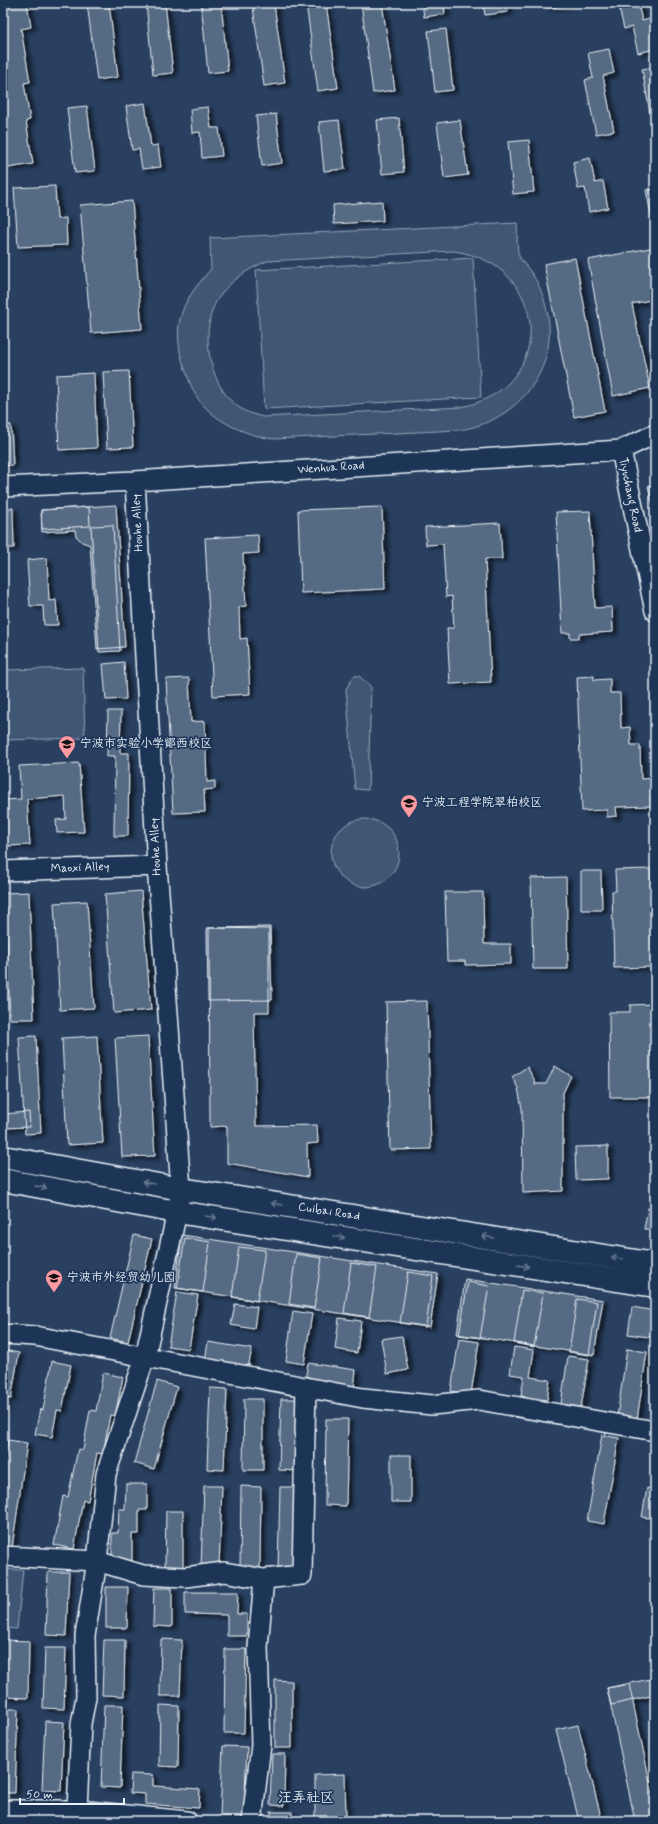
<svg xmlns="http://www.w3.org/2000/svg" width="658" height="1824" font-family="Mynerve,'LXGW WenKai TC',sans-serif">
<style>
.grass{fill:#415774;stroke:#94a4b6;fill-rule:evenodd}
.building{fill:#556a83;stroke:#e8f1f8;filter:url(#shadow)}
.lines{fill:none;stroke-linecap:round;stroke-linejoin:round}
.minor-casing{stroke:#e8f1f8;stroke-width:22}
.major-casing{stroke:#e8f1f8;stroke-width:25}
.minor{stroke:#1d3557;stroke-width:19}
.major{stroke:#1d3557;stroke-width:22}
.oneway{stroke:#64778f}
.labels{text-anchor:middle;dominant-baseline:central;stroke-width:3.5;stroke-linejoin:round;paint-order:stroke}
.street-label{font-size:12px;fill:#e8f1f8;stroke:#1d3557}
.poi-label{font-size:12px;fill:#e8f1f8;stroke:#1d3557;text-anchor:start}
.quarter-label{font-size:14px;fill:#e8f1f8;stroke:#1d3557}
</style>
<defs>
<filter id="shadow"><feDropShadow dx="4.5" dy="2.5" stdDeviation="2" flood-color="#0009"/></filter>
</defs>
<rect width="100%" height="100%" fill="#294061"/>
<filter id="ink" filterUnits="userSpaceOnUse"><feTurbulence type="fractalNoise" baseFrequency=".025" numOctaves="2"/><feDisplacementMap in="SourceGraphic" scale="8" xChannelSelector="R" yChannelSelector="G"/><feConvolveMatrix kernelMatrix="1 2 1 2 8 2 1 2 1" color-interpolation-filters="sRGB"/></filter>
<g filter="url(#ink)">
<path class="grass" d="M517,223C518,233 516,246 519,256C521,261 527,266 530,271C538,282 543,294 546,307C562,367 518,422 459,430L273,439C244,435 208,419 194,392C190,384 187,375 184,366C178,349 176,329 182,312C188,295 200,282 211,269L210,238ZM453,251C551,263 558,388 461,407L263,417C257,415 251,414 245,411C210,394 198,332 217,300C229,281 248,269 267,261Z
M473,258L481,397L264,409L256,270Z
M83,668L85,738L3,740V670Z
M354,676H359L371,687L368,790L355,789L346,689Z
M331 853a34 34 0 1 1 68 0a34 34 0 1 1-68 0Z
M3,1569L23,1570L17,1629L3,1628Z"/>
<path class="building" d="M3,3H27L31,27L21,29L30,82L24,83L30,120L26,121L33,164L8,168L3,139V126H5L3,116V30H5Z
M87,3H109L118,77L97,80Z
M146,3H165L173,73L153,75Z
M201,3H221L228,71L208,73Z
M306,3H326L338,88L318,91Z
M361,3H382L395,90L373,93Z
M422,3H444L445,14L424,17Z
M483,3H507L508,12L485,15Z
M546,3H569V5L547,8Z
M618,3H638L642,21L650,19L655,49L638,53L632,27L624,29Z
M274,4L285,83L264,86L253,7Z
M446,29L453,90L435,92L428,31Z
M609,49L614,73L603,76L614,131L596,134L585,80L593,78L588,53Z
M655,67V141L642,69Z
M145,103L151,146L158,145L161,167L142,169L139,149L132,150L126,106Z
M87,106L95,171L75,173L67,108Z
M208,107L211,128H219L222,156L202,158L200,132L192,133L190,109Z
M276,114L282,163L262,166L256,116Z
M399,118L404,172L382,174L377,120Z
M339,120L345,169L324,171L319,122Z
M460,120L468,175L444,178L437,123Z
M529,140L534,192L513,194L508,142Z
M590,158L595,183L603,181L608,208L589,212L585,188L578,189L573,162Z
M55,186L57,219L66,218L67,245L18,247L14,188Z
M655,189V218L652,219L646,190Z
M132,201L142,329L91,333L80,205Z
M382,201L383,221L334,224L333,205Z
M655,247V299L632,304L650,388L613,396L588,260Z
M575,258L605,411L574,417L544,264Z
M129,371L133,447L107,448L103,372Z
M94,373L97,448L59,450L56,375Z
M3,425H11L13,465L3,466Z
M655,484V514L648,486Z
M116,505L125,647L97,649L90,545L82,542L76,536L75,530L42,532L41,510Z
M89,507L90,526L42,529L41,510Z
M382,507L385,589L301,593L298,510Z
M3,508H13L14,548H3Z
M590,511L595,608L612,607L613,632L579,634V638H570V633H562L556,512Z
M500,523L502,559H485L491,682L450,684L447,628H454L452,596L446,597L443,544L426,545L425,527Z
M113,525L120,651L99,652L91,526Z
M258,535L259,553L243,554L246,606L239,607L240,639L247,638L250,694L213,696L205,538Z
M47,558L49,601L56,600L58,625H44L43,606H30L27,560Z
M124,662L126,699L106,700L103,664Z
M594,676V680L610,679V693H620L621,728L630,727L631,745H640L641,779L655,778V797H650L651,806L616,807L617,816L607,817V810L582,811L577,677Z
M189,678L191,722L205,721L207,782L215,781V789L204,790L205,812L173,813L166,679Z
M108,711H121L120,753H129L128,836H114L115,756H107Z
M79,763L84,832L57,833L56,820L66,819L65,796L27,799L30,845L6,846L4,800L21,799L19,766Z
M651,869L653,967L614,968L612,891H616L615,870Z
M581,871H601L602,910H581Z
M566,877L568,969H533L531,878Z
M141,891L151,1010L114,1013L105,894Z
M29,892L34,1019H10L5,893Z
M445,892H483L484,944H511V964L465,965V961H447Z
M87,901L94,1008L60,1010L54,903Z
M270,927L272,1000L208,1001L207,928Z
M209,928L269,929V1012H254L256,1126L317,1125L318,1143L307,1144L308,1177L227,1163V1126L210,1127Z
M427,1001L431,1149L390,1150L386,1002Z
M655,1004V1097H610L609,1012H630V1005Z
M36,1036L41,1133L25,1134L19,1037Z
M97,1036L103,1143L67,1145L62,1038Z
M148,1036L155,1156L122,1157L115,1038Z
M555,1066L571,1076L563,1093V1191L523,1193L522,1109L518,1088L512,1077L527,1067L534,1079L535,1084H546Z
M29,1112L30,1127L3,1128V1114Z
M608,1146V1179L576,1180L575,1147Z
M648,1208L655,1209V1230L644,1229Z
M134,1235L152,1239L128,1342L110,1338Z
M182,1235L438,1274L430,1327L175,1288Z
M185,1238L210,1242L203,1292L177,1288Z
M239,1247L265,1250L257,1301L232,1297Z
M296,1254L322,1258L314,1308L289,1304Z
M351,1263L377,1267L369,1317L344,1313Z
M408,1272L433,1276L426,1327L400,1323Z
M465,1279L603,1300L594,1355L457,1334Z
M468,1282L489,1286L480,1338L459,1335Z
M522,1290L543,1293L534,1347L514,1343Z
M177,1292L198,1295L189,1349L168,1346Z
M577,1299L597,1302L589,1355L569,1352Z
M235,1304L257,1307L254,1329L231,1325Z
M632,1307L655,1311V1338L628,1334Z
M293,1311L312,1314L304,1364L286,1361Z
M339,1318L361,1321L357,1353L335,1349Z
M402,1336L408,1370L387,1374L381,1339Z
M459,1339L479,1342L471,1394L451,1391Z
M208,1342L252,1349L248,1368L205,1361Z
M514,1347L534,1350L530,1377L550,1380L547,1400L521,1396L524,1376L510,1374Z
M627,1349L647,1352L637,1420L617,1417Z
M3,1350L19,1353L11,1399L6,1398L3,1413Z
M568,1356L589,1359L581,1407L561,1404Z
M52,1361L71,1365L62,1411L57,1410L52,1437L35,1434L40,1409L43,1410Z
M308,1363L356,1370L354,1388L305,1381Z
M103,1373L123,1377L115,1416L110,1415L103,1454L97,1453L88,1501L83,1500L74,1549L54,1545L63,1496L68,1497L78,1449L83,1450L90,1410L96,1411Z
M157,1381L177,1387L154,1469L134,1463Z
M210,1388L227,1389L224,1470L207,1469Z
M244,1399H263V1470H243Z
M281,1399H302L299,1471L279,1470Z
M326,1419H348L346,1506L325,1505Z
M602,1435L619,1438L604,1524L587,1521Z
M8,1440L27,1443L12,1548L3,1546V1474Z
M391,1455H411V1502H391Z
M655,1477V1519L642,1517L647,1488L653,1489Z
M126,1484H147V1510H139V1534H132V1562H112V1533H118L119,1509H125Z
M204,1486H222L219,1568L201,1567Z
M241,1486L261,1487L260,1569H240Z
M280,1487H298L297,1569H278Z
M166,1511H183V1568H165Z
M48,1572H69L66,1636L46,1635Z
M106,1587H128L127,1628H106Z
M154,1588H172V1627L153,1626Z
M185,1592H238L237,1614H247V1636H227V1615L185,1614Z
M161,1639L182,1640L180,1696H160Z
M3,1640L29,1641L28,1698L3,1697Z
M104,1640H125L124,1696L102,1695Z
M45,1648H66L64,1709L43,1708Z
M225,1649H246L244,1733H224Z
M655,1678V1695L611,1705L607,1688Z
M275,1680L292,1681V1748H275Z
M629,1684L655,1805V1821H635L607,1688Z
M104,1705H123L120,1788L101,1787Z
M160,1705L179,1706L178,1767L159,1766Z
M3,1709H18L15,1793H3Z
M45,1721L64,1722L61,1791L42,1790Z
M578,1725L602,1821H579L556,1730Z
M223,1746L247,1747L244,1817L220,1816Z
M272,1754H285L284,1806L270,1805Z
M131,1774L153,1775V1786L200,1789L199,1808L145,1804V1794L130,1793Z
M345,1774L346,1820H315V1775Z
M271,1812H292V1821H271Z"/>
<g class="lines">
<g class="minor-casing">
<path id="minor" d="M621,450L655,611
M3,487L135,481L621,450L655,434
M3,871L157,866
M3,1334L35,1336L363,1398L432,1405L479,1400L655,1431
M3,1556L97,1561L143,1575L185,1577L224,1572L264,1579
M3,1810H77L187,1821
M78,1821L77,1810L81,1724L86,1697L85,1636L97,1561L106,1474L145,1357L177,1212L181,1189L157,866L135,481
M252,1821L261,1745L258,1647L264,1579L302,1575L306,1387"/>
</g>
<g class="major-casing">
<path id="major" d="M3,1157L181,1189L655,1264
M3,1180L177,1212L655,1286"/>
</g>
<use href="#minor" class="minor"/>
<use href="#major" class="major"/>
</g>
<defs><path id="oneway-shaft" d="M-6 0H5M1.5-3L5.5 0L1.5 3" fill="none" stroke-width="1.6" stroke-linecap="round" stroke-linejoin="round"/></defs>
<g class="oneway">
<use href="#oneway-shaft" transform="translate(148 1183) rotate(-170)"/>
<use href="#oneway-shaft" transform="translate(41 1187) rotate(11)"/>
<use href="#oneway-shaft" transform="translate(277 1204) rotate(-171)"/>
<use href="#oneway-shaft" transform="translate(211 1217) rotate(9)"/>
<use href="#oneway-shaft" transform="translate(339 1237) rotate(9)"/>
<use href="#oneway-shaft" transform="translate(488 1237) rotate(-171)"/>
<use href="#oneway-shaft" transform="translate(617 1258) rotate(-171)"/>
<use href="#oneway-shaft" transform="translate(523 1266) rotate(9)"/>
</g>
</g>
<defs>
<g id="school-pin" transform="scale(0.9)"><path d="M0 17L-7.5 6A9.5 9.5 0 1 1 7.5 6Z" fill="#ff9aa2" stroke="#1d3557"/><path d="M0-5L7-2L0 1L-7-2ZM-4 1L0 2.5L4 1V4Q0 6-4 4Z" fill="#111"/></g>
<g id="university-pin" transform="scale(0.9)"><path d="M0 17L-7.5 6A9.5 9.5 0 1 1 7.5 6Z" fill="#ff9aa2" stroke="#1d3557"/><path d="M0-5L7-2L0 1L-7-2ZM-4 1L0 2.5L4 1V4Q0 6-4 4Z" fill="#111"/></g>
</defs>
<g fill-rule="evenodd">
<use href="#school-pin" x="67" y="744"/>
<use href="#university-pin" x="409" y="803"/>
<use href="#school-pin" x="54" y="1278"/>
</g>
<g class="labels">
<g class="street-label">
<text transform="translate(331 468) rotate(-4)">Wenhua Road</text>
<text transform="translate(630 495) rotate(78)">Tiyuchang Road</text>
<text transform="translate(138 523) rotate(-93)">Houhe Alley</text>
<text transform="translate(156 847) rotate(-93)">Houhe Alley</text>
<text transform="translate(80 868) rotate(-2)">Maoxi Alley</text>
<text transform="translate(329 1212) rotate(9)">Cuibai Road</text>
</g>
<g class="poi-label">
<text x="80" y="744">宁波市实验小学鄮西校区</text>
<text x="422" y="803">宁波工程学院翠柏校区</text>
<text x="67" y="1278">宁波市外经贸幼儿园</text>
</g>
<g class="quarter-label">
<text x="306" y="1798">汪弄社区</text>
</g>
</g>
<rect width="658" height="1824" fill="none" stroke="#1d3557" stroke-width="16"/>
<rect x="8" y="8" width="642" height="1808" fill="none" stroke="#e8f1f8" stroke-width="1.5" filter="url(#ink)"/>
<path d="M20 1798v6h104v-6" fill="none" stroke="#e8f1f8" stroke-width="2"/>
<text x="26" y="1798" font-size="12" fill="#e8f1f8" stroke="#1d3557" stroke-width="3" paint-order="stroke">50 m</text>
</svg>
